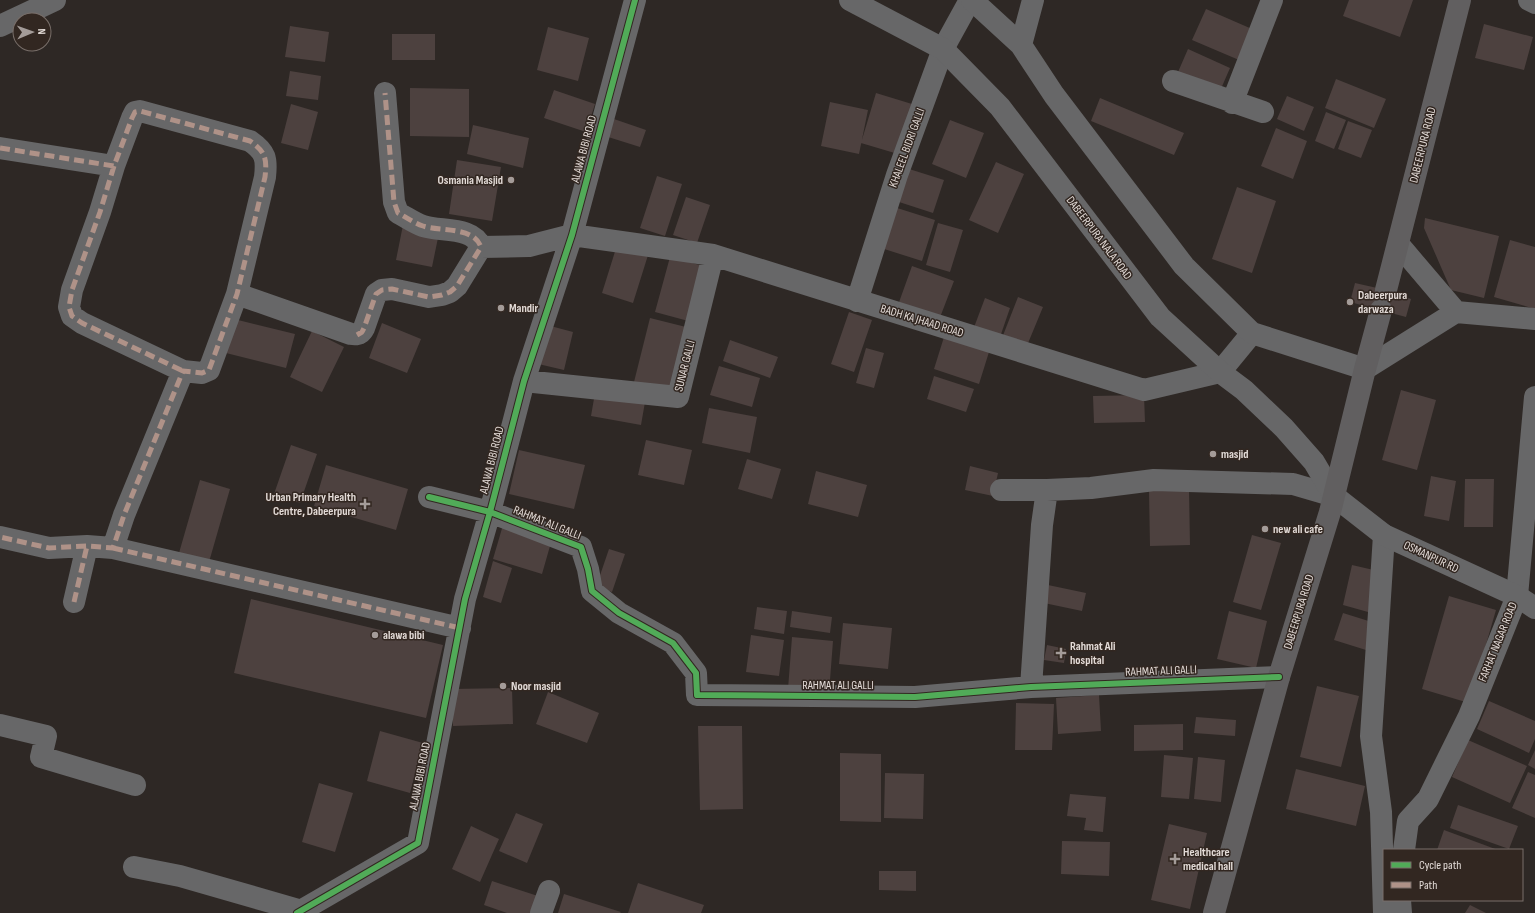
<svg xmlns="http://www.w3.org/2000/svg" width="1535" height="913" font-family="'Sofia Sans Condensed',sans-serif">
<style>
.building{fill:#4d413f}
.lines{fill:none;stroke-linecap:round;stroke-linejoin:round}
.minor{stroke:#676768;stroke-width:22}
.tertiary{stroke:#676768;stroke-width:22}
.secondary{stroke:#615f60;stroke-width:22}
.quiet{stroke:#af9288;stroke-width:5;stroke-dasharray:10 5;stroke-linecap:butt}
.cycleway-casing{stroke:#322721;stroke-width:8}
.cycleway{stroke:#51ab58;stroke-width:6}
.poi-dot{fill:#a49c99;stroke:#322721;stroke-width:1.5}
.labels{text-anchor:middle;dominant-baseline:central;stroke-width:3;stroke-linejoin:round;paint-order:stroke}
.street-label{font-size:12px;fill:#e3dbd7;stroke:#322721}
.poi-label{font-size:12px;font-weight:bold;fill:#e3dbd7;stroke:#322721;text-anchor:start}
</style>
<rect width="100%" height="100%" fill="#2e2825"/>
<path class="building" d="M1349,0H1413L1400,37L1343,16Z
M1206,9L1252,29L1239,60L1192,40Z
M1484,24L1533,37L1524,70L1475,58Z
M290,26L329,32L325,62L285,57Z
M548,27L589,38L578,81L537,70Z
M392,34H435V60H392Z
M1188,49L1230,68L1220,91L1178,72Z
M290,71L321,76L318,100L286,96Z
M1336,79L1386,99L1374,128L1325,108Z
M410,88L469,89V137L410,136Z
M554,90L595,104L586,132L544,118Z
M876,93L912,104L898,154L861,143Z
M1287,96L1314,107L1304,131L1277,119Z
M1100,98L1184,133L1174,155L1091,121Z
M830,102L868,110L859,154L821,146Z
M291,104L318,112L308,150L281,143Z
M1326,112L1346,120L1334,149L1315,141Z
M611,118L646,130L640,147L605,136Z
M950,120L984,133L966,178L932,164Z
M1348,121L1372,130L1361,158L1338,149Z
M473,125L529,138L523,168L467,154Z
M1276,128L1307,141L1293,179L1261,166Z
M457,160L501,167L492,221L449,214Z
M996,162L1024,174L998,233L969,220Z
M906,168L944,180L933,213L896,201Z
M657,176L682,184L665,236L640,228Z
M1237,187L1276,201L1252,273L1212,259Z
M686,197L710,205L697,243L673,235Z
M894,207L935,220L922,261L881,248Z
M1425,218L1499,236L1484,298L1451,290L1424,228Z
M938,223L963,230L950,272L926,265Z
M403,225L439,233L432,267L396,260Z
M1510,240L1535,247V309L1494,297Z
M618,242L649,252L633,303L602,293Z
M670,257L707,267L692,322L655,312Z
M912,266L954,281L939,320L898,305Z
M1355,283L1386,290L1411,299L1406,317L1350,302Z
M1018,297L1043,307L1026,348L1002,338Z
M985,298L1010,308L999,340L973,330Z
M849,312L872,320L854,372L831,364Z
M650,318L686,327L670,391L634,382Z
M234,319L295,334L286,368L226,353Z
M382,323L421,339L407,373L369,358Z
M543,324L573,332L564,370L534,363Z
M312,331L344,347L322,392L290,377Z
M944,337L989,352L979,384L934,369Z
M730,340L778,357L770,378L723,361Z
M866,348L884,353L874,388L856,383Z
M719,366L760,378L752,407L710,395Z
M934,376L974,389L966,412L927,399Z
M1401,390L1436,400L1417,470L1382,460Z
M595,393L645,402L641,425L591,416Z
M1144,395L1145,422L1094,423L1093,396Z
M709,408L757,417L750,453L702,443Z
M646,440L692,450L684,485L638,475Z
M291,445L317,454L300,503L274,494Z
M519,450L585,465L574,509L509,494Z
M747,459L781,469L772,499L738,489Z
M326,465L408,489L396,530L314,506Z
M970,466L998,473L993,496L965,490Z
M816,471L867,485L858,517L808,504Z
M1431,476L1456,481L1449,521L1424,516Z
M1465,479H1494L1493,527H1464Z
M200,480L230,489L209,562L179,553Z
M1189,489L1190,545L1150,546L1149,490Z
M503,525L552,539L542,574L493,559Z
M1252,535L1281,543L1261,610L1233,602Z
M609,549L625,554L612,592L596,587Z
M493,561L512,568L501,603L483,597Z
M1352,565L1378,571L1368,612L1343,605Z
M1048,585L1086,593L1082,611L1044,603Z
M1449,596L1496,610L1469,703L1422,689Z
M251,599L443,645L426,718L234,673Z
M757,607L787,611L784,634L754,629Z
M792,611L832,617L830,633L790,627Z
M1229,611L1267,621L1256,668L1217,659Z
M1343,613L1375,623L1366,650L1334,640Z
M843,623L892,628L888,669L839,664Z
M751,635L784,640L779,676L746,672Z
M792,637L833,641L829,693L788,689Z
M1047,645L1066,649L1064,663L1044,660Z
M1317,686L1359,696L1341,767L1300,757Z
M512,688L513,724L453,726L452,689Z
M548,692L599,713L587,743L536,724Z
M1099,695L1101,731L1058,734L1056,698Z
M1489,701L1535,721V739L1529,753L1477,729Z
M1016,703L1054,704L1052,750H1015Z
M1196,717L1236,720L1235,736L1194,733Z
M1183,724V750L1134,751V725Z
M698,726H742L743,809L700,810Z
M380,731L423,743L410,793L367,781Z
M1468,740L1527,766L1510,803L1452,777Z
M1535,750V769L1528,765Z
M840,753L881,754V822L840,821Z
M1164,755L1193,758L1189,799L1161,797Z
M1198,757L1225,760L1221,802L1194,799Z
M1296,769L1365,786L1356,826L1286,809Z
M1528,772L1535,775V818L1512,808Z
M885,773L924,774L923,819L884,818Z
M319,783L353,793L335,852L302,842Z
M1070,794L1106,797L1103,832L1084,830L1086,818L1067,816Z
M1458,805L1518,826L1509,849L1450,828Z
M516,813L543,824L527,863L499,851Z
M1169,824L1207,833L1190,909L1151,900Z
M471,826L499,839L480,882L452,869Z
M1444,830L1498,850H1437Z
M1062,841L1110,842L1109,876L1061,874Z
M879,871H916V891L879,890Z
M492,881L541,897L536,913H507L484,905Z
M638,883L704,905L701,913H628Z
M564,894L621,912L620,913H558Z
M1470,905L1486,913H1465Z"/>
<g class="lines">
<path class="minor" d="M1173,81L1263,112
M385,93L394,202L398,213C406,217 414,223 423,226C441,232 473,226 481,247
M1232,103L1272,0
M0,148L114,166L132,118L135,112L140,111L250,141C266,152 267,159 265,177L237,294L209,370L202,373L183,371L124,515L113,548L87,546L49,548L0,537
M114,166L100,212L72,290L69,307L72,316L82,323L183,371
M1399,245L1456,312L1535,319
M481,247L529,246L572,235L713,255L1144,390L1220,372L1252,333
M237,294L351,334C357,335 361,334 364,328L376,294L382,290L392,289L429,297L442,295L450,292L457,286L481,247
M857,301L897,175L943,49L970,0
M1365,369L1456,312
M524,381L678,397L713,255
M1001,490H1047L1042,525L1031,687
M1047,490L1091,488L1154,480L1293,484L1334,496
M429,497L490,512L581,547L588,569L592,591L619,613L673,643L696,673L697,695L915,697L1031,687L1279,677
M113,548L460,628
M74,602L87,546
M0,725L46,736L41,757L135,785
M1404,850L1408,821L1428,799L1469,716L1517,596L1535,397
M134,867L180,876L302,911
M1400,900L1401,913
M297,913L418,843L465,599L490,512L524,381L572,235L635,0
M541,913L549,891
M1384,913L1381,812L1371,736L1384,535"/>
<path class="tertiary" d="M850,0L943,49L1000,107L1160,317L1220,372L1244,390L1284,428L1314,462L1334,496L1384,535L1517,596L1535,608
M972,0L1021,45L1054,95L1184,266L1252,333L1365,369
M1529,0L1535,3
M0,26L55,0
M1021,45L1033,0"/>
<path class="secondary" d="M1386,290L1460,0
M1214,913L1279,677L1330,512L1365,369L1381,310"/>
<path class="quiet" d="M0,148L114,166L132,118L135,112L140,111L250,141C266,152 267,159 265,177L237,294L209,370L202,373L183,371L124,515L113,548L87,546L49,548L0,537
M114,166L100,212L72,290L69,307L72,316L82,323L183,371
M357,335L362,332L364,328L376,294L382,290L392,289L429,297L442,295L450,292L457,286L481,247C473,226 441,232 423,226C414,223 406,217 398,213L394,202L385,93
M113,548L460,628
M74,602L87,546"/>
<g class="cycleway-casing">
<path id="cycleway" d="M429,497L490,512L581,547L588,569L592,591L619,613L673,643L696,673L697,695L915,697L1031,687L1279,677
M297,913L418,843L465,599L490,512L524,381L572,235L635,0"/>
</g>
<use href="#cycleway" class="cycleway"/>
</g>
<g class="poi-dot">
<circle cx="511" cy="180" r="4"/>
<circle cx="1350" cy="302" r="4"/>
<circle cx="501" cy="308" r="4"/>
<circle cx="1213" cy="454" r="4"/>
<path d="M363 498h4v4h4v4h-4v4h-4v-4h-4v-4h4z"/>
<circle cx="1265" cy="529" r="4"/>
<circle cx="375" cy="635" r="4"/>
<path d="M1059 647h4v4h4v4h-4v4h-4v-4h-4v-4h4z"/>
<circle cx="503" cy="686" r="4"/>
<path d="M1173 853h4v4h4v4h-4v4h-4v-4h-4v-4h4z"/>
</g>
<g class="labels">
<g class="street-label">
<text transform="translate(1423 145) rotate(-76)">DABEERPURA ROAD</text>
<text transform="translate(907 148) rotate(-70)">KHALEEL BIDRI GALLI</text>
<text transform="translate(584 149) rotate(-75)">ALAWA BIBI ROAD</text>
<text transform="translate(1099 238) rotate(53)">DABEERPURA NALA ROAD</text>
<text transform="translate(922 321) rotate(17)">BADH KA JHAAD ROAD</text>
<text transform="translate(685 366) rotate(-76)">SUNAR GALLI</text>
<text transform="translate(492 460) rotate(-76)">ALAWA BIBI ROAD</text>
<text transform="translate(547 523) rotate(22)">RAHMAT ALI GALLI</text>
<text transform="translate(1431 557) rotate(25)">OSMANPUR RD</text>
<text transform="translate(1299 612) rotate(-73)">DABEERPURA ROAD</text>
<text transform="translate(1498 642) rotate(-68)">FARHAT NAGAR ROAD</text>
<text transform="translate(1161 671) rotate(-2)">RAHMAT ALI GALLI</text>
<text x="838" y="685">RAHMAT ALI GALLI</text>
<text transform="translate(420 776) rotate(-79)">ALAWA BIBI ROAD</text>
</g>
<g class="poi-label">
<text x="503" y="180" text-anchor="end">Osmania Masjid</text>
<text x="1358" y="295">Dabeerpura<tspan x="1358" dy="14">darwaza</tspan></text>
<text x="509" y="308">Mandir</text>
<text x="1221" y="454">masjid</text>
<text x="356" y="497" text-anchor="end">Urban Primary Health<tspan x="356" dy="14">Centre, Dabeerpura</tspan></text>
<text x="1273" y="529">new ali cafe</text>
<text x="383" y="635">alawa bibi</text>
<text x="1070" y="646">Rahmat Ali<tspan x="1070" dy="14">hospital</tspan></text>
<text x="511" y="686">Noor masjid</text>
<text x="1183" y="852">Healthcare<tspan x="1183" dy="14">medical hall</tspan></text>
</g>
</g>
<rect x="1383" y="849" width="140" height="52" fill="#322721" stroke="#796f6a"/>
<rect x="1391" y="862" width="20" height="6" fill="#51ab58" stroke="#796f6a"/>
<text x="1419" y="869" font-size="12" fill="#e3dbd7">Cycle path</text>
<rect x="1391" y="882" width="20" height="6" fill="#af9288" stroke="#796f6a"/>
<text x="1419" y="889" font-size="12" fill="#e3dbd7">Path</text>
<g transform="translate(32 32) rotate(88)"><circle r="19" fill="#322721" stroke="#796f6a"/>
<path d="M0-3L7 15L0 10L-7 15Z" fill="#a49c99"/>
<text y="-6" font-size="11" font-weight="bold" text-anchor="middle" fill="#e3dbd7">N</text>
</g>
</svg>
